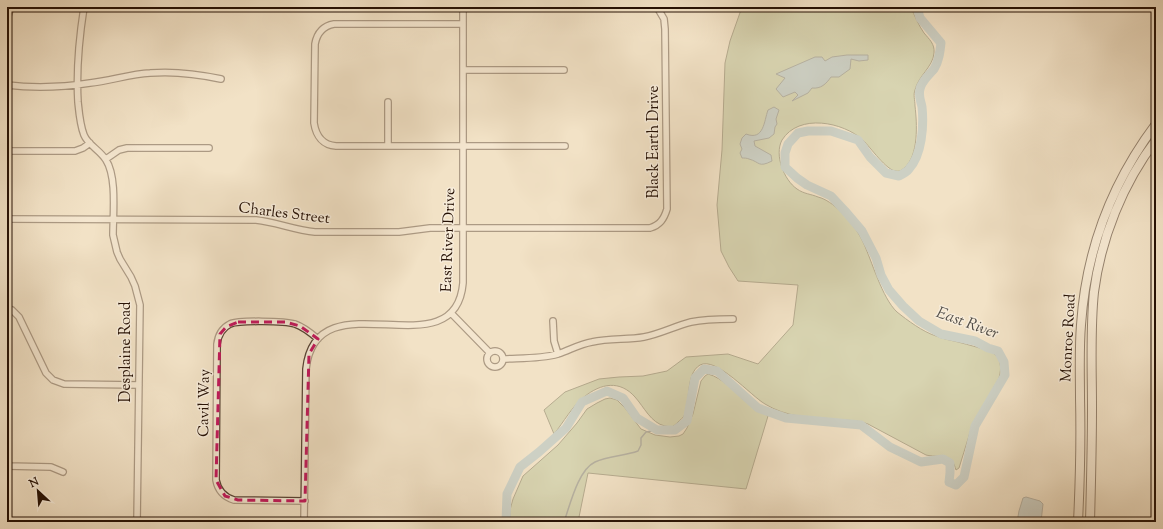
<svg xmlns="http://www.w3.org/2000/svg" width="1163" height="529" font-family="'Sorts Mill Goudy',serif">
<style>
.green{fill:#b8c497;stroke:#6e6a4e}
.water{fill:#a0bbc0;stroke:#6f7775}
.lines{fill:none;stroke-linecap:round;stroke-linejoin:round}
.stream{stroke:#6f7775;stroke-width:1.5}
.river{stroke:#a0bbc0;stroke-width:9}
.street-casing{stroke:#584434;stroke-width:8}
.secondary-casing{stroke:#251004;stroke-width:10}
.street{stroke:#f7ecda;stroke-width:5.5}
.secondary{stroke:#f7ecda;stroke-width:8}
.marked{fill:none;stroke:#c2185b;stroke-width:3;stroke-dasharray:8 5;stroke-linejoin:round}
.labels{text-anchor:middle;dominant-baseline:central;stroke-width:3;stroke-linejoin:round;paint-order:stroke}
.street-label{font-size:15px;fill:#251004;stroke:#f7ecda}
.water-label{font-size:16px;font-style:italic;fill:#504c46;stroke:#f7ecda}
</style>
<rect width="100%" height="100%" fill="#f2e2c6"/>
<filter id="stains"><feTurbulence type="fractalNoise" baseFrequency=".005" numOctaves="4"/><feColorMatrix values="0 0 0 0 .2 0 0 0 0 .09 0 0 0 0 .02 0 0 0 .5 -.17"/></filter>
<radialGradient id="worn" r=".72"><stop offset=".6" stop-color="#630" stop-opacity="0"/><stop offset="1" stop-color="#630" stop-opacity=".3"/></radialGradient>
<path class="green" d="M742,7H911C914,15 919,26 924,33C929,39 935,44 934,53C933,67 918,76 915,90C913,95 915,100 915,106C917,123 919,156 904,168C902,170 899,172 896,171C887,171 870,147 863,140C843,122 799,113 782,140C774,155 784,180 797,189C804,194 811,194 818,197C826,199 834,205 840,211C849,220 858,231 863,242C872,261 882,298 897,312C907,320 923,332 936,336C943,339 950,340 958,342C969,345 981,348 992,352C1001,358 1002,367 999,378L972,426L959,468L956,470C955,467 954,463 952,461C948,455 933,457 926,455L868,424C857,420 846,420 835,420C810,418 786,417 765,404C751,396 716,356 700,365C685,374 691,402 684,416C683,418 680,420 678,422C676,424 673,427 671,427C670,427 666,426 665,426C651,423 644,407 635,397C620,380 601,383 584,397C573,405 563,423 554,434L544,410L565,392L599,379L619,377L643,376L667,371L686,357L728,354L758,364L793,325L798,285L738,281L729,267L721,251L717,205L722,150L725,63L730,41Z
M708,374C723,378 733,391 744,400C751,406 760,411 768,416L746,489L588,473L578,522H510V510L513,499L523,476L558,445L577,423L587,409L597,403L605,399L610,398L617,400L625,408L641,429L655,435L670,437L679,436L683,434L687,428L693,414L701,381L705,376Z"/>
<path class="water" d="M847,55H868V60L859,61L851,59L850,69L839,77H831C826,84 821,89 812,88L808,93L792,101L798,95L795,92L783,97L776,89L785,78L776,74L815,57H822L825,61L832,57Z
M774,107L779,110L776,119L777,124L775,127L774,134L769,138L754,141L755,146L771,155L772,161C758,168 760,162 749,159C747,158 744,158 742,158L740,153L742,149L740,144L742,138L746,134C764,141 764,121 768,110Z
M1026,497L1040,501L1043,504L1041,522H1017L1019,511L1023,498Z"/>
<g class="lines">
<path class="stream" d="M564,522C570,505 578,470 595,462C608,456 624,456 638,451L641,445V438L646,432L657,430"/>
<path class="river" d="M506,522L507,494L520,467L539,452L566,428L582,402L607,391L623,398L637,418L657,430H675L687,421L695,378L704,369L717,371L758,408L786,418L861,425L890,447L921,462L943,459L950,463V473L949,482L956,485L964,477L975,426L1005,375L1004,362L998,351L988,348L975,341L941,334L919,321L903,306L889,290L881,275L876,258L862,231L845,211L831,196L807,185L797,178L785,167V153L788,144L798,133L808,131H831L858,140L870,157L886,173L899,176C903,174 907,172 909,169C922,155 924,126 922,107C921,101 918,96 920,89C921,82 929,75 934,69C939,61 940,52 941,43L920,18L917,7"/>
<g class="street-casing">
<path id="street" d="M84,7C79,39 76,69 78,102C79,112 80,125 84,135C88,145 100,150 106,160C117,177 113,214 113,235L117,252L120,259L131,277L135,286L140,305L137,522
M7,19L11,7
M463,24H334C323,26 317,33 315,44L314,123C316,136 323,145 336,146H565
M463,70H564
M7,85C33,88 64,87 90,83C110,81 130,74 150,73C174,71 198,74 221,79
M388,146V102
M7,151H75L83,148L90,143
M106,159L119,150L127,148H209
M7,219L256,220C276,222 294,230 315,232H399L430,228H650C660,225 664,219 667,209L665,29L664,19L657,7
M7,308L12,310L19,317L46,373L53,380L64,384L139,385
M451,313L490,353
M553,321L554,341L558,354
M487 359a8 8 0 1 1 16 0a8 8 0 1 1-16 0Z
M503,359C521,358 540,359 558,354C570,350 580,344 592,342C610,338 627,340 644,337C660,334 675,326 691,322C705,319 719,319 733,319
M7,449L8,466
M7,466L51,467L63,472
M305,501L234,500C224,497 218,491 216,480L217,344C218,336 222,328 230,324C239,320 285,321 295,324C304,327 311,333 318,339
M304,522L306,369C316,274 455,374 463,283V7"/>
</g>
<g class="secondary-casing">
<path id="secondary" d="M1078,522C1080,481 1081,439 1080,398C1080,374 1079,349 1081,325C1086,250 1111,184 1156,124
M1090,522C1091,484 1092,445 1092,407C1092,369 1090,330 1094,292C1101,238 1123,183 1156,140"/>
</g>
<use href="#street" class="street"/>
<use href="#secondary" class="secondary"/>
</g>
<path d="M0 0H1163V529H0ZM238,322H285L300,326L318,339L309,354L305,501L238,500L225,496L216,480L220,334L226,327Z" fill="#f2e2c6" fill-opacity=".55" fill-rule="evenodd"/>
<path class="marked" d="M238,322H285L300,326L318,339L309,354L305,501L238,500L225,496L216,480L220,334L226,327Z"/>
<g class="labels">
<g class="street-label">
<text transform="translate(654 142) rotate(-90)">Black Earth Drive</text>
<text transform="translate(284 214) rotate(7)">Charles Street</text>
<text transform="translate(449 240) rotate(-88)">East River Drive</text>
<text transform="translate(1069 338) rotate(-87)">Monroe Road</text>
<text transform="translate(126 352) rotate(-90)">Desplaine Road</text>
<text transform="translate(205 403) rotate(-89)">Cavil Way</text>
</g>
<g class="water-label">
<text transform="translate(967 324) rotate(20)">East River</text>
</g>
</g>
<rect width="1163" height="529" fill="none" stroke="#f2e2c6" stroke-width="24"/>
<rect x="8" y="8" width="1147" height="513" fill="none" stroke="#251004" stroke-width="2"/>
<rect x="12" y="12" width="1139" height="505" fill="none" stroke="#251004"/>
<g transform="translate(38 491) rotate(334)" stroke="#f7ecda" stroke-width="3" paint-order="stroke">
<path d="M0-3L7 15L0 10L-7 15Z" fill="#251004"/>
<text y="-6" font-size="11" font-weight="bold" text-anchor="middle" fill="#251004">N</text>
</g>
<rect width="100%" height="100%" filter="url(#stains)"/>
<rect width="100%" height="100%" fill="url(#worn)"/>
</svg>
